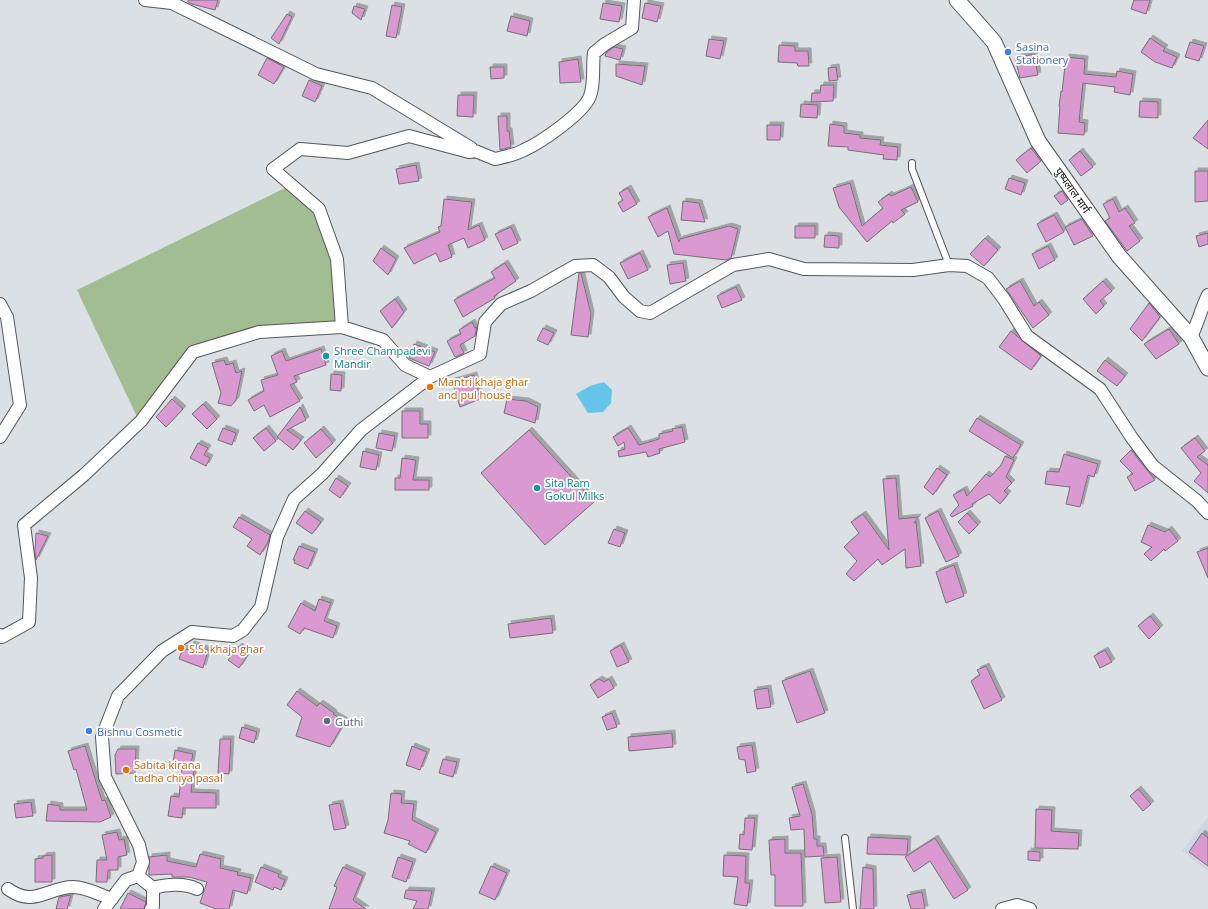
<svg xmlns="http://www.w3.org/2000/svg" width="1208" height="909" font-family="'Open Sans','Noto Sans Devanagari',sans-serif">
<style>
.built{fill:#ccd7e1}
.green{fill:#a3bd92}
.water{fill:#64c4ea}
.building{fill:#da99d1;stroke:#757074;filter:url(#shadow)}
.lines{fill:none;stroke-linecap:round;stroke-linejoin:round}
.service-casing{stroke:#53575b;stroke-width:8}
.minor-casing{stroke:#53575b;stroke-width:14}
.tertiary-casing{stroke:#53575b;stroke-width:17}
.service{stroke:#fff;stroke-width:6}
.minor{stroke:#fff;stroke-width:12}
.tertiary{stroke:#fff;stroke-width:15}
.shop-dot{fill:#3f7fe0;stroke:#fff;stroke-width:1.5}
.culture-dot{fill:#0f9aa8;stroke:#fff;stroke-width:1.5}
.food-dot{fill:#e8710a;stroke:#fff;stroke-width:1.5}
.service-dot{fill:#5c6f8a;stroke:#fff;stroke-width:1.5}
.labels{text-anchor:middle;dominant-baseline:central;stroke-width:3.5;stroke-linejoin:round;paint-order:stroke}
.shop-label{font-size:11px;fill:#366cbe;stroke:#fff;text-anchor:start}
.street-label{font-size:11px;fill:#0c0d0f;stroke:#fff}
.culture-label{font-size:11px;fill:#0d838f;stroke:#fff;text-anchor:start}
.food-label{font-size:11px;fill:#c56008;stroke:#fff;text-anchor:start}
.service-label{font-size:11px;fill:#4e5e75;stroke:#fff;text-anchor:start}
</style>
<defs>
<filter id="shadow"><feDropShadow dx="3" dy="-3" stdDeviation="0" flood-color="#0004"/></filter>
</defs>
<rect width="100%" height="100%" fill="#dbe0e4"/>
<path class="built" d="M1208,817V871L1182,851Z"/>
<path class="green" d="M291,185L316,212L331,259L342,327L259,332L193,347L138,419L77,290Z"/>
<path class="water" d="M604,382L612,390L611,403L603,412L588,413L576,394L590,386Z"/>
<path class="building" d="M188,0H218L215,10L192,4L188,2Z
M1134,0H1150L1146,14L1131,9Z
M603,3L622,6L619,22L600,19Z
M645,3L661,6L657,22L642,18Z
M392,5L402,7L396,38L386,36Z
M354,6L365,9L361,20L352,13Z
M287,14L292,17L279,44L271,38Z
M511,16L530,21L527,36L507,31Z
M1150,38L1165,48L1163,51L1177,57L1172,68L1155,62L1141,52Z
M709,39L724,41L720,59L706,56Z
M1190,42L1204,46L1199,61L1185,57Z
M779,45L795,46V51H808L809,66H798L797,63L778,62Z
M614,47L623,49L620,60L605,56L606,53Z
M1034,54L1038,75L1020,78L1015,58Z
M1066,57L1085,59L1084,74L1116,77L1117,71L1133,74L1130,95L1114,92L1115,87L1083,83L1079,122L1085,123L1084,135L1058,133L1060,106H1059L1061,91L1062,92Z
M267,58L284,67L274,84L258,75Z
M578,59L581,82L560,83L559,62Z
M616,64L645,66L642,85L616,76Z
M490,67H504V78L491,79Z
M836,67L838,80L829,81L828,68Z
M309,80L322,86L315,102L302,96Z
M821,85H834L833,101L811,102L812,93H820Z
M458,95H474L473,117L457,116Z
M1140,101L1158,102V118L1139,117Z
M801,104L818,105L817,118L800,117Z
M498,116H507V131H509L511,147L500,150Z
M1208,120V149L1193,138Z
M830,124L844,126V133L860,135V138L881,140L880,145L898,147L897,160L883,159L884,155L848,150V147L828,146Z
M767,125H781L780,140H767Z
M1031,148L1041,161L1027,173L1016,160Z
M1080,151L1093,167L1081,176L1069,160Z
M416,165L419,181L399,184L396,169Z
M1195,171H1208V201L1195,202Z
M1009,178L1025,183L1021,195L1005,189Z
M850,183L862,226L883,208L878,202L889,194L891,196L911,187L918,202L901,210L905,214L893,223L892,221L867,242L839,207L833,188Z
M628,188L637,204L623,212L618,203L623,200L619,193Z
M1062,191L1068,200L1061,205L1054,196Z
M444,199L472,202L468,230L479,225L485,240L468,248L464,238L448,245L452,257L440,262L436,253L414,264L404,248L440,232L438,227L441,226Z
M1113,199L1119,212L1125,208L1135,223L1129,226L1140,241L1127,251L1105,221L1110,218L1103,204Z
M683,201L699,203L705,222L681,220Z
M667,208L679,242L680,239L729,226L738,229L731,258L726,260L674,254L668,231L658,237L648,217Z
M1054,215L1064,232L1046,242L1037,224Z
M1082,219L1093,236L1074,245L1065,227Z
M795,226H815V238H795Z
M511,227L518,243L503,250L495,234Z
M1208,233V244L1199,247L1196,236Z
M825,235L839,236V248L824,247Z
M985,238L998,250L984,266L970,254Z
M1048,246L1055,260L1039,269L1032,254Z
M381,248L396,259L388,275L373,261Z
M640,253L648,270L628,279L620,263Z
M505,263L516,281L494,296L495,298L463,317L454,300L495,278L491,272Z
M683,263L686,281L670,284L667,265Z
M579,273H581L591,314L588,337L571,335Z
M1020,281L1034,306L1039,302L1049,315L1033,328L1006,289Z
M1103,281L1112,291L1100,301L1104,306L1096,314L1083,299Z
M736,287L742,300L722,308L717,296Z
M395,299L404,312L392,328L380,311Z
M1149,303L1160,317L1142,341L1130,329Z
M472,322L475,328L477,327L475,336L460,345L464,353L455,357L447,341L461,334L459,330Z
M543,328L554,333L548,345L537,340Z
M1169,329L1179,344L1156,359L1144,344Z
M1011,331L1041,356L1031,370L999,347Z
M414,344L435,352L429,366L409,358Z
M321,349L326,365L294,376L297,382L290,385L300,401L270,417L264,405L254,411L248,400L264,391L261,380L278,375L271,356L282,351L286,361Z
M224,360L226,365L233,363L236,373L242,371L236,400L231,406L218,403L221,393L212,363Z
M1105,360L1125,376L1117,386L1097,371Z
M331,374L342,375L341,391L330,390Z
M474,375L480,399L460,407L452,381Z
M172,399L183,409L166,427L156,417Z
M507,399L526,401L538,407L535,423L504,413Z
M203,404L217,419L207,429L192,414Z
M300,407L306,420L287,430L301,440L293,450L277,437Z
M402,411H420V424H428V438H402Z
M977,418L1021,445L1013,458L969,431Z
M682,427L685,442L659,449L660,453L648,457L646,452L619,457L618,451L625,449L624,442L618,446L613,437L628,428L639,445L659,439V434L673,431L672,429Z
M223,428L236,433L232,445L218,440Z
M266,428L276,441L264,451L253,438Z
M321,429L333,443L316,458L304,443Z
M529,430L594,502L545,545L481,473Z
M379,433L395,436L392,451L376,448Z
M1195,438L1205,451L1197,457L1208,465V493L1194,481L1201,473L1181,448Z
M198,443L208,448L204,455L210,458L206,466L190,458Z
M1131,450L1155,480L1135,491L1127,477L1133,474L1120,461Z
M363,451L379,455L376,470L360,467Z
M1064,454L1098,464L1094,477L1088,475L1080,507L1066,504L1070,487L1045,484L1047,471L1059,472Z
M1005,456L1014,460L1006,477L1012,483L1004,491L1008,494L1000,504L989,494L972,504L973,506L952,517L950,515L959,505L953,495L964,489L967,496L986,474L990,477L1001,465Z
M402,458L416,460L413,480H429V490H395V478H400Z
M937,468L947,475L933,495L924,487Z
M336,478L348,486L340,498L329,490Z
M896,478L899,519L918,517L914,523L916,522L921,566L906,568L905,549L882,565L878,559L854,581L846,574L857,561L844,547L859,533L851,522L863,514L889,550L883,479Z
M305,511L321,522L312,534L296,523Z
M938,511L959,556L946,562L925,518Z
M967,513L978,525L969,534L958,522Z
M239,517L270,535L268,542L260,555L247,546L252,539L233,527Z
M1148,525L1165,532L1169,529L1178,541L1165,551L1164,549L1151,561L1144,554L1152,547L1141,542Z
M614,529L625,533L620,547L608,543Z
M36,533L48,536L36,560L35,552Z
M299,546L315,552L308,569L294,563L295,560H293Z
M1208,548V578L1197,552Z
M954,565L964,596L946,603L936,572Z
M319,599L331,603L324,621L337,626L333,638L304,628L300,634L288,627L301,603L315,611Z
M1150,616L1160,628L1149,639L1138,626Z
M551,618L553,633L510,638L508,624Z
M191,644L208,650L203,668L179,659L183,648L189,650Z
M621,645L629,662L617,667L610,651Z
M239,646L249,653L239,668L228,660Z
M1105,650L1112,662L1100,668L1094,656Z
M986,666L1002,700L984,709L971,681L980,675L977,670Z
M810,671L825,713L797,723L782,681Z
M599,679L604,682L609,679L614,688L598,698L590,685Z
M768,688L771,707L757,709L754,690Z
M297,691L317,706L320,703L334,713L333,714L345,721L330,747L296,736L302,717L287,705Z
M612,713L617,727L607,730L602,717Z
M242,727L257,732L254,743L239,738Z
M672,733L673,747L629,751L628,737Z
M220,739H231L229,774L218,773Z
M752,745L756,771L747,773L745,760L739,759L737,747Z
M85,746L102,801L105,800L111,817L100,822L46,821L48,804L60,806V810H87L76,769L74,770L68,751Z
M412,746L427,752L420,770L406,765Z
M118,749H136L135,773L116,774L115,755Z
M175,750L193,754L190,769H194L191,792L216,793V808H183L182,818L168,816L171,796L179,797L182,765L173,763Z
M443,759L457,762L453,777L439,773Z
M803,784L812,814L814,839H817V846H823L824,856L805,857L804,829L791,830L789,818L800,816L792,787Z
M1138,789L1151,804L1143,811L1130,796Z
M391,793L402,794L401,803L414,804L412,820L436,832L426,853L408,844L410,841L384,833L388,820Z
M31,802L33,816L16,818L14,804Z
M340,803L346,828L334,830L329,805Z
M1036,809L1052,810L1051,831L1079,833L1078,849L1035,848Z
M745,818H755L752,850L739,849L740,834L744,835Z
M117,832L119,840L124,839L127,855L118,857V870H108L107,882H96L97,860H107L102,835Z
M1202,833L1208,838V866L1189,852Z
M868,837L908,839L907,855L867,854Z
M935,838L968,890L954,899L930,861L914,872L905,857Z
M785,839V853H801L803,906H775V875H771L769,840Z
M1028,851L1040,852V861L1028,860Z
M200,854L221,859L220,868L238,872L237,875L251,878L247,894L233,890L229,909H216L200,903L207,882L189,877H172V874L149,875V857L167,855V861L196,867Z
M52,855V882H35V859L43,858V856Z
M724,855L746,856L745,883H750L747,906L734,904L738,877L723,876Z
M398,857L413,862L406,882L392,877Z
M837,857L841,902L825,903L821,858Z
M491,866L507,873L495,900L479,893Z
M261,867L279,874L278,877L285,880L281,890L274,887L273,890L255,882Z
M343,867L363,876L353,900L366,909H329L337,887L334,886Z
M863,867L873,869L874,909H860Z
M406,890L432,891L428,909H413L417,901L404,898Z
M922,892L925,909H911L907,895Z
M128,893L146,902L144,909H120Z
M71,895L67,909H56L59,897Z"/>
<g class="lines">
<g class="service-casing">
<path id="service" d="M912,163V169L949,265
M845,838L853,909"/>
</g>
<g class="minor-casing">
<path id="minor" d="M145,0L172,3L316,74L372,88L471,148
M0,304L7,317L20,405L0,437
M342,327L337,259L319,209L273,169L300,149L348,153L409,136L469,152L475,151L495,159C504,157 515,155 524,150C540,143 584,113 590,96C595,83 592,67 594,53L605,44L632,28L634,0
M1191,337C1198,323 1201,309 1208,295
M0,635L2,637L29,622L31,578L24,525L84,475L141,421L193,352L259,332L342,327L383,340L405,365L430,377
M138,876L153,888V906L151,909
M153,888C166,884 185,883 197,889
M8,889C34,908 48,887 73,887C86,887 100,895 112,899
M104,909L126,880L138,876L143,862L139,845L105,777L102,737L118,696L162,651L192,632L233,636L243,630L261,607L277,537L294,499L322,474L361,430L430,377L480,354L485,322L501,304L531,291L575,266L593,265L609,277L624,297L640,311L650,313L733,265L769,259L804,269L913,270L949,265L967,266L988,278L1004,299L1027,336L1100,389L1132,438L1153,466L1197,501L1208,513
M1002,909L1017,905L1030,909"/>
</g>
<g class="tertiary-casing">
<path id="tertiary" d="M957,0L994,42L1038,141L1119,256L1191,337L1208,368"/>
</g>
<use href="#service" class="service"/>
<use href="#minor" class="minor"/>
<use href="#tertiary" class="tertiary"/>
</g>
<g class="shop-dot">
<circle cx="1008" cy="52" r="4"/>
<circle cx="89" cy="731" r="4"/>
</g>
<g class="culture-dot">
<circle cx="326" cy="356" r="4"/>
<circle cx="537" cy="488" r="4"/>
</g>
<g class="food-dot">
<circle cx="430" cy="387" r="4"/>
<circle cx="181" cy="648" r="4"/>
<circle cx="126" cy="770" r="4"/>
</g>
<circle class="service-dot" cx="327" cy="721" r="4"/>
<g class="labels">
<g class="shop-label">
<text x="1016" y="46">Sasina<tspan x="1016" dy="13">Stationery</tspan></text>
<text x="97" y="731">Bishnu Cosmetic</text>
</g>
<g class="street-label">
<text transform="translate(1073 190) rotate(55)">पुष्पलाल मार्ग</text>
</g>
<g class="culture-label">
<text x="334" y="350">Shree Champadevi<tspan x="334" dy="13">Mandir</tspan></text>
<text x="545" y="482">Sita Ram<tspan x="545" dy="13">Gokul Milks</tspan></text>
</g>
<g class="food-label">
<text x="438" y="381">Mantri khaja ghar<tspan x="438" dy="13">and pul house</tspan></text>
<text x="189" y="648">S.S. khaja ghar</text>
<text x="134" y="764">Sabita kirana<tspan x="134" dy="13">tadha chiya pasal</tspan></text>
</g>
<g class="service-label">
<text x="335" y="721">Guthi</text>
</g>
</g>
</svg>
